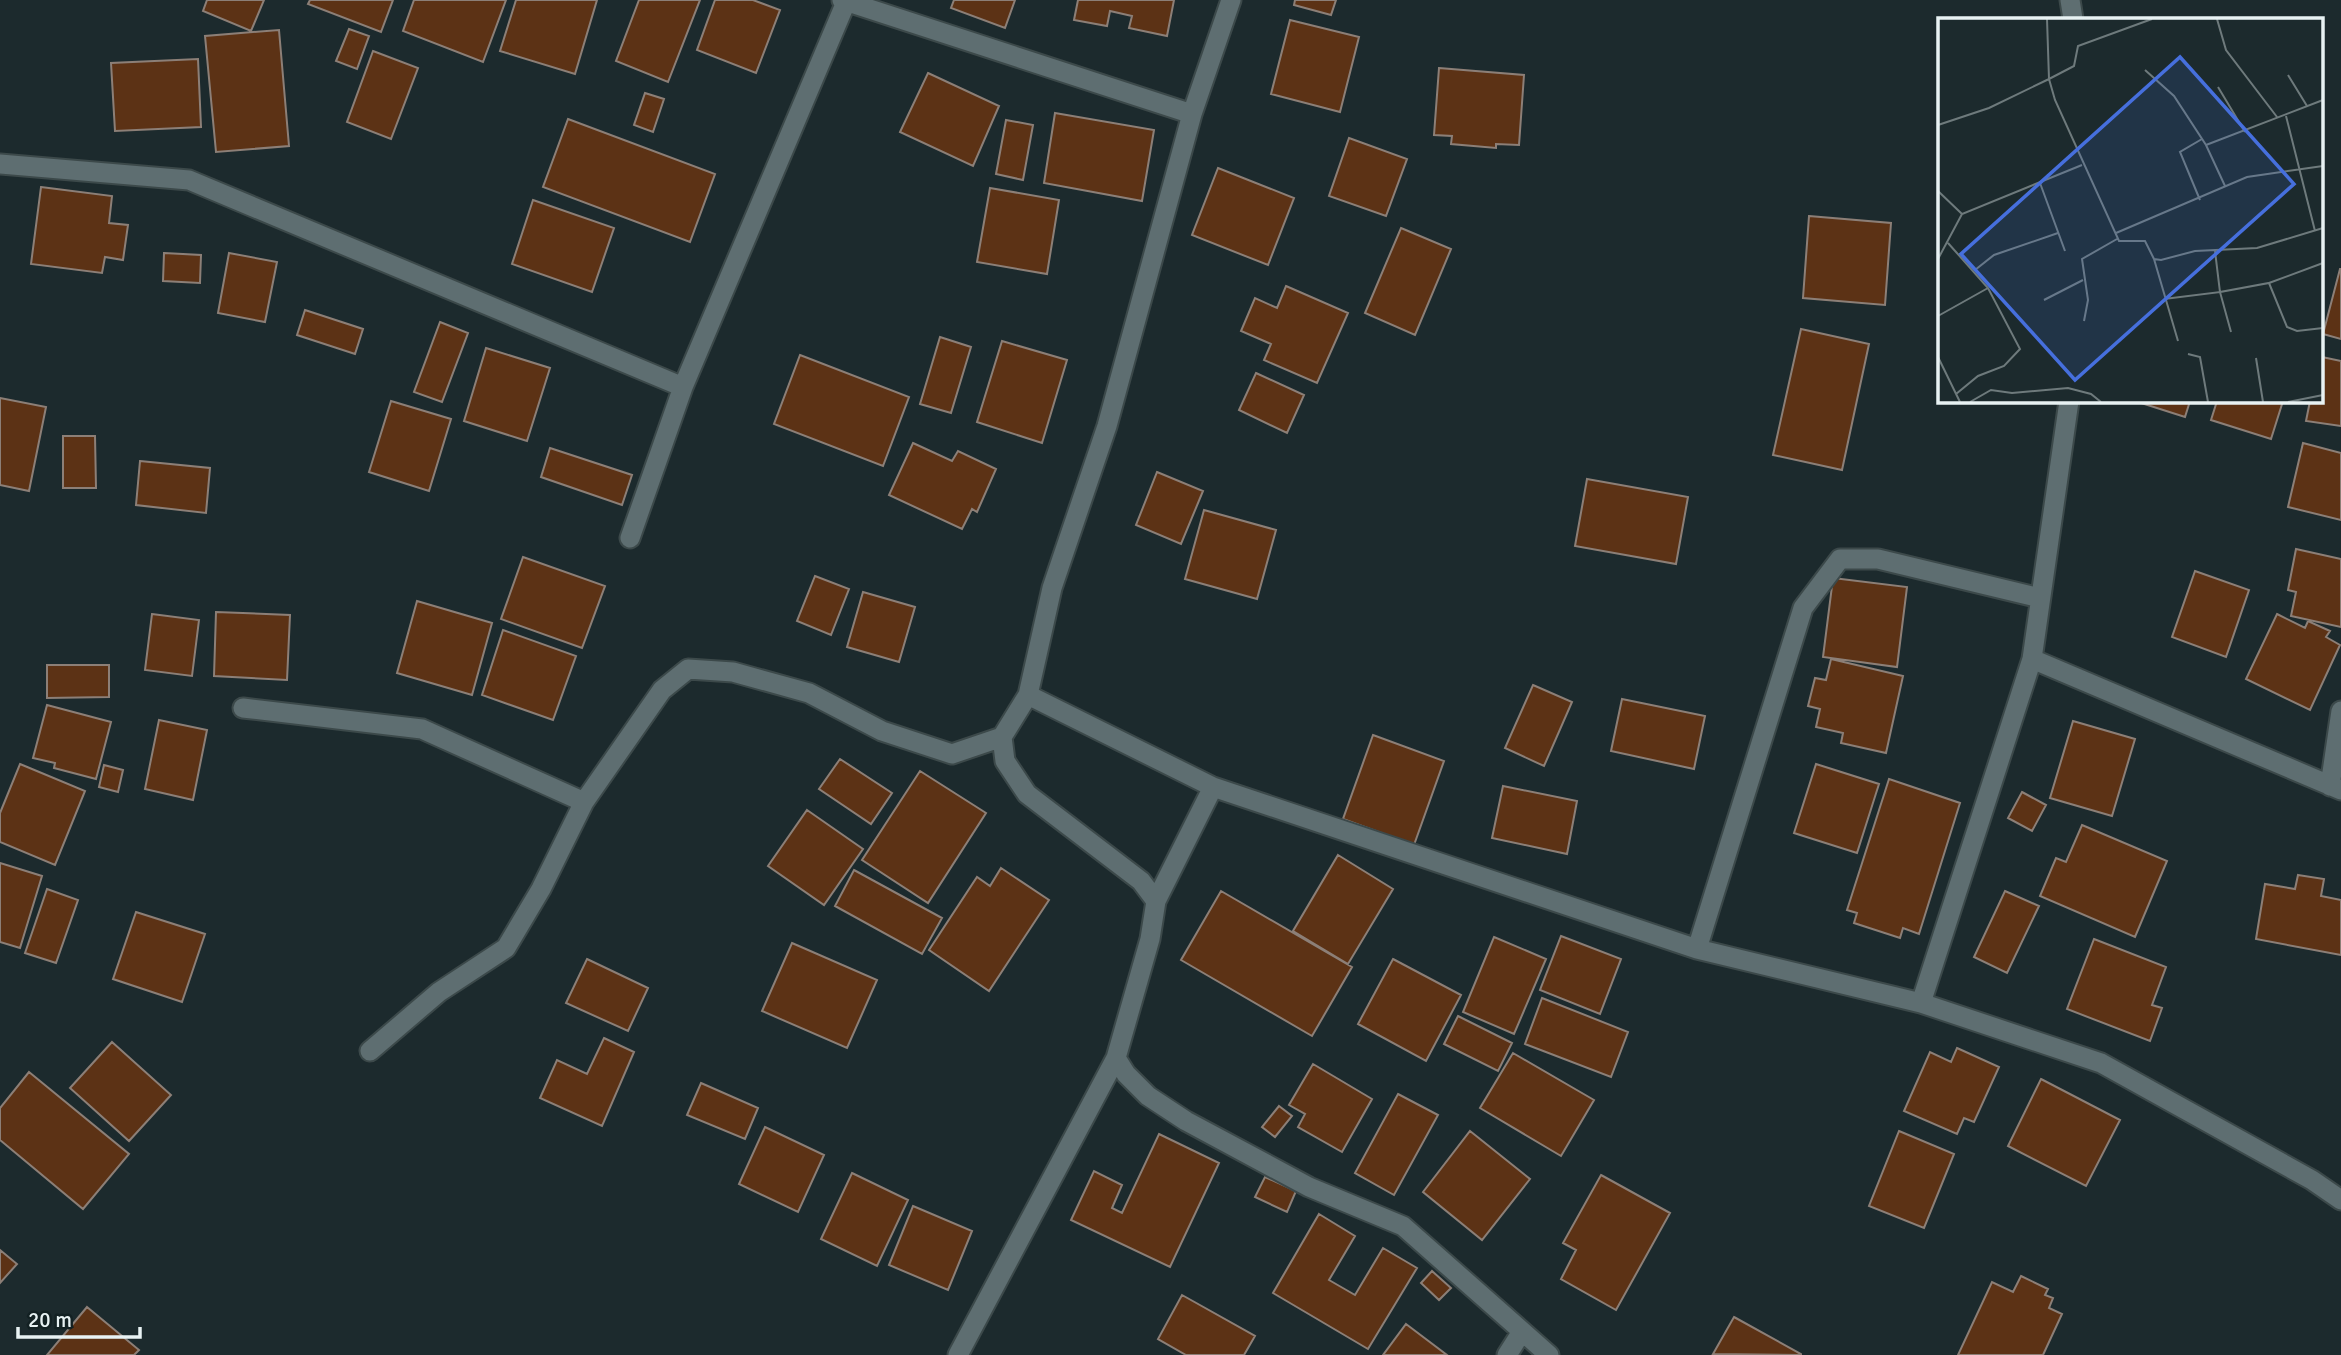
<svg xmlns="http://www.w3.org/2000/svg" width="2341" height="1355" font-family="Signika,sans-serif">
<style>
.building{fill:#5c3215;stroke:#8c7f77;stroke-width:2}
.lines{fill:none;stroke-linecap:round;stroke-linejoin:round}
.minor-casing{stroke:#3c494a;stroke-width:23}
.minor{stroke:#5e6e71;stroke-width:19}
.inset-road{fill:none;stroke:#6e7a7c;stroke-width:2}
.view{fill:#466fdd;fill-opacity:0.15;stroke:#466fdd;stroke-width:3.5}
.inset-edge{fill:none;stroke:#e8f2f3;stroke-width:3.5}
</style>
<rect width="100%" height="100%" fill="#1c2a2d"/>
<path class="building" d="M207,0H264L251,31L203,11Z
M310,0H393L381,32L308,4Z
M414,0H506L483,62L403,31Z
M516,0H597L575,74L500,51Z
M639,0H700L668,82L616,61Z
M715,0H753L780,10L756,73L697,50Z
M954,0H1015L1005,28L951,8Z
M1078,0H1174L1167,36L1129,28L1132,16L1110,11L1107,26L1074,20Z
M1295,0H1336L1331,15L1294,5Z
M1290,20L1359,37L1340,112L1271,94Z
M349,29L369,36L357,69L336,61Z
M279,30L289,146L216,152L205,36Z
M373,51L418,68L391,139L347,122Z
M198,59L201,127L115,131L111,63Z
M1439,68L1524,75L1519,145L1496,144V148L1451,144L1452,136L1434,135Z
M928,73L999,106L973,166L900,132Z
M645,93L664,99L653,132L634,125Z
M1055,113L1154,130L1142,201L1044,183Z
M568,119L715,174L690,242L543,187Z
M1006,120L1033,125L1023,180L996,174Z
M1349,138L1407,159L1386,216L1329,196Z
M1218,168L1294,198L1268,265L1192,235Z
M41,187L112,196L109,223L128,225L123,260L105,257L102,273L31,264Z
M990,188L1059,200L1047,274L977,262Z
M533,200L614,228L592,292L512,264Z
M1809,216L1891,223L1885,305L1803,298Z
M1401,228L1451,249L1415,335L1365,313Z
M164,253L201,255L200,283L163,281Z
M229,253L277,262L265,322L218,313Z
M2340,269H2341V339L2323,334Z
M1286,286L1348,313L1317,383L1264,360L1271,344L1241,331L1255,298L1277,308Z
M305,310L363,329L355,354L297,335Z
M440,322L468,333L442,402L414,392Z
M1801,329L1869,344L1842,470L1773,455Z
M940,337L971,347L951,413L920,404Z
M1002,341L1067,360L1042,443L977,422Z
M486,348L550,368L527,441L464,421Z
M800,355L909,397L883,466L774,424Z
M2322,357L2341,361V426L2306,421L2310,401H2322Z
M1256,373L1304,395L1287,433L1239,410Z
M0,398L46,407L29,491L0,485Z
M391,401L451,419L429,491L369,472Z
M2135,401H2190L2185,417Z
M2217,401H2283L2271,439L2211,420Z
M63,436H95L96,488H63Z
M913,443L952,461L958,451L996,469L977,512L972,509L962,529L889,495Z
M2303,443L2341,453V520L2288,507Z
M550,448L632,475L622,505L541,477Z
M140,461L210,468L206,513L136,505Z
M1157,472L1203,491L1181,544L1136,525Z
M1587,479L1688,497L1676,564L1575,546Z
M1204,510L1276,530L1257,599L1185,579Z
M2296,549L2341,559V627L2291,616L2296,592L2288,590Z
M523,557L605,586L582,648L501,619Z
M2195,571L2249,590L2226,657L2172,637Z
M815,576L849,589L831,635L797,621Z
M1833,578L1907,587L1897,667L1823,657Z
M863,592L915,607L899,662L847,647Z
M417,601L492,623L472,695L397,673Z
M216,612L290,615L287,680L214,676Z
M152,614L199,620L192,676L145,670Z
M2277,614L2305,628L2308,621L2330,631L2326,637L2340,645L2310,710L2246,679Z
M503,630L576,656L553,720L482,695Z
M1831,659L1903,676L1886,753L1841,743L1843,733L1816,727L1820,709L1808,706L1815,678L1826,680Z
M47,665H109V697L47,698Z
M1533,685L1572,702L1544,766L1505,748Z
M1622,699L1705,716L1694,769L1611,751Z
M47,705L111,722L96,779L54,768L55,763L33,758Z
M159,720L207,730L193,800L145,789Z
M2073,721L2135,739L2112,816L2050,798Z
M1373,735L1444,761L1414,845L1343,819Z
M840,759L892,793L871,824L819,789Z
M20,764L85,791L55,865L0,842V813Z
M1816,764L1879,784L1857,853L1794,833Z
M104,765L123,770L118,792L99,787Z
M920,771L986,813L928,903L862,860Z
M1889,779L1960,803L1919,934L1903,928L1900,938L1854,923L1857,913L1847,910Z
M1503,786L1577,801L1567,854L1492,838Z
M2022,792L2046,805L2032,831L2008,818Z
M807,810L863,849L824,905L768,866Z
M2082,825L2167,861L2135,937L2040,896L2056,858L2066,862Z
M1338,855L1393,889L1348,964L1293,931Z
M0,863L42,876L20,948L0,942Z
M1001,868L1049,900L989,991L929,950L977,877L990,886Z
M854,870L942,918L922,954L835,906Z
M2298,875L2324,879L2321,896L2341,900V955L2256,939L2265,884L2295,889Z
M47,889L78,900L56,963L25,953Z
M1221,891L1352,967L1312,1036L1181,960Z
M2005,891L2039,906L2007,973L1974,957Z
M136,912L205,934L182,1002L113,979Z
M1561,936L1621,959L1600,1014L1540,990Z
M1494,937L1546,959L1514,1034L1463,1012Z
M2094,939L2166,967L2152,1005L2162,1008L2150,1041L2067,1009Z
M792,943L877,980L847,1048L762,1011Z
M587,959L648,988L628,1031L566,1003Z
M1393,959L1461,995L1426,1061L1358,1024Z
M1542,998L1628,1032L1611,1077L1525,1044Z
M1458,1016L1512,1043L1498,1071L1444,1044Z
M604,1038L634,1052L602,1126L540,1098L557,1060L587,1074Z
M112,1042L171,1095L129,1141L70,1088Z
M1957,1048L1999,1067L1974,1122L1964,1118L1957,1134L1904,1111L1930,1052L1951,1062Z
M1513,1053L1594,1100L1561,1156L1480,1108Z
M1313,1064L1372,1099L1342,1152L1298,1127L1305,1114L1289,1105Z
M29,1072L129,1154L83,1209L0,1140V1108Z
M2041,1079L2120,1120L2086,1186L2008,1146Z
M701,1083L758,1108L745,1139L687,1115Z
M1398,1094L1438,1115L1394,1195L1355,1173Z
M1279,1106L1292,1116L1275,1137L1262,1127Z
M765,1127L824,1155L798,1212L739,1184Z
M1470,1131L1530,1179L1482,1240L1423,1192Z
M1899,1131L1954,1154L1924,1228L1869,1206Z
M1159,1134L1219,1163L1170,1267L1071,1220L1094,1171L1122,1185L1112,1208L1122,1213Z
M852,1173L908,1200L877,1266L821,1239Z
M1601,1175L1670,1213L1616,1310L1561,1279L1576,1250L1563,1243Z
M1265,1177L1296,1191L1287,1212L1255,1197Z
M913,1206L972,1231L948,1290L889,1265Z
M1319,1214L1355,1236L1329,1280L1355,1295L1383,1248L1417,1268L1368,1349L1273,1293Z
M0,1250L17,1264L0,1283Z
M1432,1271L1451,1288L1439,1300L1421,1283Z
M2021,1276L2048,1289L2045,1295L2053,1298L2049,1308L2062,1314L2043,1355H1958L1992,1282L2013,1292Z
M1182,1295L1255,1336L1244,1355H1186L1158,1339Z
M87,1307L139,1350L134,1355H47Z
M1734,1317L1801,1354V1355L1713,1354Z
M1406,1324L1447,1355H1383Z"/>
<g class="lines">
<g class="minor-casing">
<path id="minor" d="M842,0L1192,114
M1231,0L1192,114L1107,426L1052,588L1028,695L1002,737L1005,761L1027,794L1141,881L1156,901L1150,939L1116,1058L1126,1074L1148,1096L1186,1121L1309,1187L1403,1226L1549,1355
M2070,0L2073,19
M0,164L189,180L683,387
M630,538L683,387L846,2
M2032,659L2341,790
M1028,695L1213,787L1697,949L1921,1003L2101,1063L2312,1180L2341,1200
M243,708L422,729L584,802
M2330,786L2341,711
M1156,901L1213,787
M1697,949L1803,608L1840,559H1878L2040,598
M1921,1003L2032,659L2069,401
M370,1051L439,992L506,948L541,889L584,802L662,690L688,669L733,672L809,693L882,731L952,754L1002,737
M958,1355L1116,1058
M1507,1355L1521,1333"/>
</g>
<use href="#minor" class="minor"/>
</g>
<g transform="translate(1938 18)">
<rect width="385" height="385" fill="#1c2a2d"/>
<path class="inset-road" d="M109,1L111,61L117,82L181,223H207L216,241L223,242L257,233L319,230L385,210M279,1L288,32L339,99M207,52L236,78L268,127L287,168M350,57L369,88M280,69L307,114M348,98L377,213M0,107L51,90L111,61L136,48L140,28L214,1M268,127L385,82M102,165L127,233M0,173L24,196M262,182L242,134L264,121M178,215L309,159L385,148M10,225L50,270L82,331L66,348L40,358L18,376M277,233L282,274L331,265L349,309L359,313L385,310M0,241L24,196L144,147M216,241L240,323M37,252L56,237L120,215M331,265L385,245M226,281L282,274L293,314M106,282L145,262M0,298L50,270M146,303L150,282L144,241L179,221M250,336L262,339L270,384M0,339L22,384M318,340L325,384M32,384L53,372L74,375L130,370L153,376L163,384M350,384L385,377"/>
<path class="view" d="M242,39L356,166L137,362L23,236Z"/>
<rect width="385" height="385" class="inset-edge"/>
</g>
<path d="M18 1327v10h122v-10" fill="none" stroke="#e8f2f3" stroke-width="3.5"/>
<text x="28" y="1327" font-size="21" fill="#e8f2f3" stroke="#132123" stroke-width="5" paint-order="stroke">20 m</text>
</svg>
